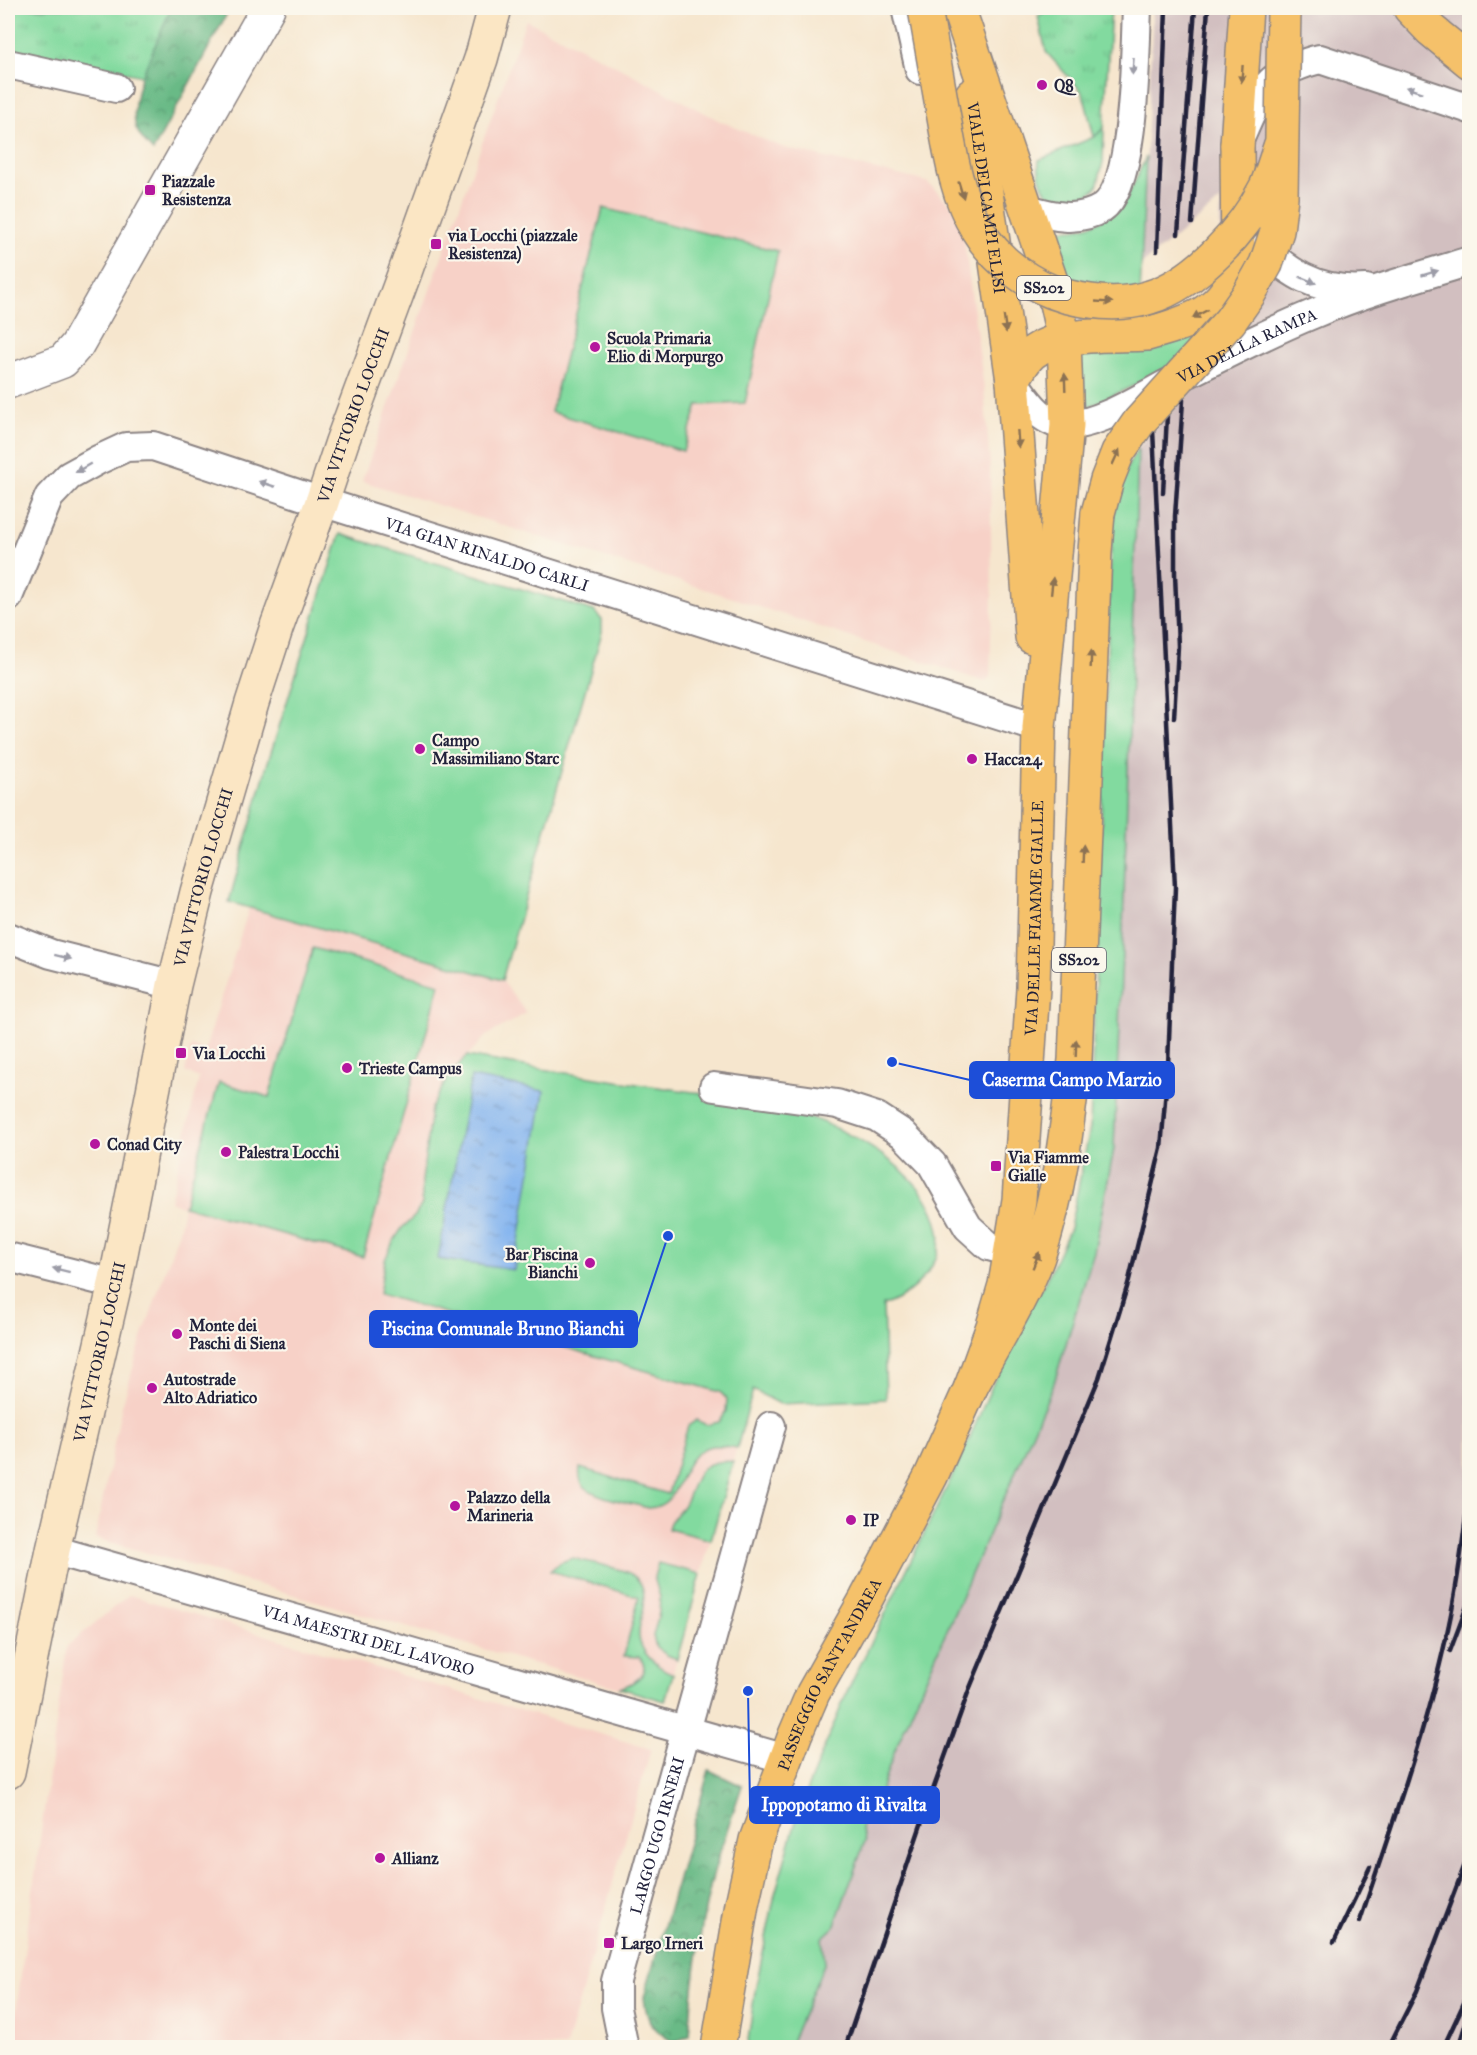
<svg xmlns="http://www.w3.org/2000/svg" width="1477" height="2055" font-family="'IM FELL Great Primer',serif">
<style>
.built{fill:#f7d1c7}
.industrial{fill:#d2bfc0}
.grass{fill:#82da9f;stroke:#527e6d;stroke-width:1.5}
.forest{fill:url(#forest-crowns);stroke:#466e60;stroke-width:1.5}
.park{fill:url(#park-tufts);stroke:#527e6d;stroke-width:1.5}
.water{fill:url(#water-ripples);stroke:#526b95;stroke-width:1.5}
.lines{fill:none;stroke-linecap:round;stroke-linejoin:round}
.minor-casing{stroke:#8c8484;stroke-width:32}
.tertiary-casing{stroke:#8c8484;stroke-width:36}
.secondary-casing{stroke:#8c8484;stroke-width:36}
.primary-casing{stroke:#8c8484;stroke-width:36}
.trunk-casing{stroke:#8c8484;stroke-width:36}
.minor{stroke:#fff;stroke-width:28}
.tertiary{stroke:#fff;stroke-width:33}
.secondary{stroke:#fbe6c4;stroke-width:33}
.primary{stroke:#f5c16b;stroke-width:33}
.trunk{stroke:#f5c16b;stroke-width:33}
.rail{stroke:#22223b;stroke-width:4.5}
.trunk-bridge-casing{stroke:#8c8484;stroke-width:36;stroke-linecap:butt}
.trunk-bridge{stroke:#f5c16b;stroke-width:33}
.oneway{fill:#9c9ca7}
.oneway2{fill:#8c7253}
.poi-dot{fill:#b5179e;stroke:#fbf7ec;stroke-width:2}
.labels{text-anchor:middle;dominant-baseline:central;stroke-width:4.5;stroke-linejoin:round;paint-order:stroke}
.shield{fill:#fbf7ec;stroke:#636270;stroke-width:1.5}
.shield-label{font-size:15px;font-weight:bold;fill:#22223b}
.poi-label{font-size:16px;font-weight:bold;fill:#22223b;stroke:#fbf7ec;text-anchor:start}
.street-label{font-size:16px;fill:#22223b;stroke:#fbf7ec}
.leader{fill:none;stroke:#1d4ed8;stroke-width:2}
.callout-dot{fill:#1d4ed8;stroke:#fbf7ec;stroke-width:2}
.callout{fill:#1d4ed8;stroke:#1d4ed8;stroke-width:2}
.callout-label{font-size:18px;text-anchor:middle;font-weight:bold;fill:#fff}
</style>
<defs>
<pattern id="forest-crowns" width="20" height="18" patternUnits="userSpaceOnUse" patternTransform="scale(1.5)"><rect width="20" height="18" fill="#69ba86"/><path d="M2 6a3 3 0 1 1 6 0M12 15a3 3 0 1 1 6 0" fill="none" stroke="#56976f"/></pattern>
<pattern id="park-tufts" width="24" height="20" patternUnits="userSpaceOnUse" patternTransform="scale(1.5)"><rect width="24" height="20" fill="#82da9f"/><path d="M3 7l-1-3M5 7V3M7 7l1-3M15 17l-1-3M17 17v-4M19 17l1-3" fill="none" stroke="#70bb8a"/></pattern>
<pattern id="water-ripples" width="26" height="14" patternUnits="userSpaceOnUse" patternTransform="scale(1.5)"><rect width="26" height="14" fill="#83b4ef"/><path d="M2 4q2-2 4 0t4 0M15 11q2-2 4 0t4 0" fill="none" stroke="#6b92c3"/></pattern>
</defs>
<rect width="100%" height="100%" fill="#fbf7ec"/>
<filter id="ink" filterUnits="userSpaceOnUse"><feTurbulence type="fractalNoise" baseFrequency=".0167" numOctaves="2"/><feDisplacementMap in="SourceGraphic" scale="12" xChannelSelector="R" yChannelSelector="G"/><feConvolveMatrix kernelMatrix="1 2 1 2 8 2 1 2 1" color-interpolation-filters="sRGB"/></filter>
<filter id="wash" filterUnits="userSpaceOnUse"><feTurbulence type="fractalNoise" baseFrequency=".008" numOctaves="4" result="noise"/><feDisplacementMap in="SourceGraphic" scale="24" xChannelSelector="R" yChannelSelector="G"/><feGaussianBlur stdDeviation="1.35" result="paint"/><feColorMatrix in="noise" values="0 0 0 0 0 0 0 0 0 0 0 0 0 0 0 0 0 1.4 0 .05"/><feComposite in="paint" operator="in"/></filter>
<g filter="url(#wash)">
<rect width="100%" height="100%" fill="#f6e6ce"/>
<path class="built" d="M526,20L628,72L720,121L784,148L927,182L952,206L963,232L984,388L990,465L992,597L990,677L985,682L736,599L362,481Z
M249,908L502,980L526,1013L486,1036L450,1074L431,1108L422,1181V1204L415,1216L402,1228L753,1390L665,1701L95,1538L121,1410L140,1344L179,1231L184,1207L170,1201L199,1078L185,1072L191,1046L205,1050Z
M129,1595L651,1749L566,2047H11L67,1646Z"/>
<path class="industrial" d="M1153,8H1469V2047L789,2048L825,1962L822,1938L865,1817L875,1808L895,1750L1054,1382L1094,1252L1123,929L1138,448L1146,437L1215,369L1221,200L1142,264Z"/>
<path class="grass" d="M1104,128L1103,162L1097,187C1091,192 1085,198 1078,201C1050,212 1036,183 1039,160L1094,137Z
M1146,157L1139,318L1118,317L1069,295L1046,228C1080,234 1113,222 1130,191C1136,180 1141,168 1146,157Z
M603,208L778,251L745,403L698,405L683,451L551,412Z
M1197,334L1193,348L1159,374L1081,410L1076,353Z
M1138,448L1123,929L1114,1149L1094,1252L1054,1383L895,1750L875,1808L864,1817L861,1829L865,1841L834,1927L822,1938L825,1962L789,2047L747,2048L755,1991L775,1894L801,1804L847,1692L960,1460L1020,1321L1047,1279L1070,1228L1090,1128L1112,518L1120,480Z
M340,534L594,611L602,620V632L502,980L229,902L267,765Z
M313,948L440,984L363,1257L184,1206L219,1082L269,1097Z
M467,1056C533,1068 599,1079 665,1088C701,1094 748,1096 782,1107C834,1124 913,1160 934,1214C940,1230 942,1242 936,1258C928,1277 903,1301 883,1305L886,1399L780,1404L753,1390L737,1448C728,1447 717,1444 708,1447C676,1458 684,1507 648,1508C632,1503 595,1498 584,1486C579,1481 579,1475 580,1468L668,1494L688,1426L697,1420L706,1425L719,1422L726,1411L727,1399L720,1392L379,1294L385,1260L392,1244L402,1228L415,1216L422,1204V1181L431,1108L450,1074Z
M725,1461L733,1462L711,1540L668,1529C670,1519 674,1517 680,1510C691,1498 691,1479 703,1468C709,1463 717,1462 725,1461Z
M573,1558C586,1562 621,1568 631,1574C654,1588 639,1614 639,1634C639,1653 657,1667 673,1674L665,1701L620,1688C635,1683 653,1673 639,1657L624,1656L639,1597L550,1571L559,1563Z
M658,1563L701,1574L677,1659L667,1655L656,1647L653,1636L659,1613L660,1597L654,1577Z"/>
<path class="forest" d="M171,8H230L153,151C147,145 139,136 136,128C127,93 157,40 171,8Z
M709,1770L742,1786C729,1825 714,1865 706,1906C697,1949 692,1991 689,2035L675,2043C652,2029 647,2025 644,1997Z"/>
<path class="park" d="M8,8H171L142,76L8,48Z
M1052,8H1111L1104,128L1094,137L1083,93L1046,52L1038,16Z"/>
<path class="water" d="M471,1077L544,1091L514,1270L438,1259Z"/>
</g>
<g filter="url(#ink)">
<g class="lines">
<g class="minor-casing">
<g id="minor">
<path d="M906,8L920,70"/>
<path d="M8,64L116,88"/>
<path d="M1240,138C1248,120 1256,99 1269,84C1278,72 1306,62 1320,59L1470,109"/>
<path d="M1027,209C1052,216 1078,223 1102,208C1136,186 1135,48 1137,8"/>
<path d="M1254,239C1286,272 1317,293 1366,289"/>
<path id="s1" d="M1013,381C1027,400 1041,424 1068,425C1098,425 1142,397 1169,383C1216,359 1264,334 1313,314C1364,292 1417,277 1470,261"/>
<path id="s2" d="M8,597L49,497L69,476L98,460L126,447L153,446L322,502L1039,728"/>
<path d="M8,937L51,954L174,985"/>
<path d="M714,1087L837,1104L877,1117L903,1134L932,1164L968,1227L989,1246L1011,1252"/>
<path d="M8,1257L115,1284"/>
<path id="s3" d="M53,1550L786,1759"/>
<path id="s4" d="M624,2048L616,2008V1981L771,1426"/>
</g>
</g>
<g class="tertiary-casing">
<path id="tertiary" d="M8,382L63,361L77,345L268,8"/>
</g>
<g class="secondary-casing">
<g id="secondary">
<path id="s5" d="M8,1772L53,1550L115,1284L174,985L197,892L252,703L277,626L322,502L342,442L405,272L481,59L495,8"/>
</g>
</g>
<g class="primary-casing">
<g id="primary">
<path id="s6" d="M972,95L1013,381L1032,637"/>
<path d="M1013,381C1018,371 1023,361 1032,353C1060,331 1113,336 1147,334C1188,323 1228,311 1238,264L1237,145"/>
<path id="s7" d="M718,2048L742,1904L756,1840L795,1735L813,1693L866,1599L931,1476L971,1387L993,1326L1005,1285L1019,1200L1033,988L1039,728L1067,425L1064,339L1051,281L960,13"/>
</g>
</g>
<g class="trunk-casing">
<path id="trunk" d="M1410,8L1431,30L1470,62
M1237,145L1246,8
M971,1387C993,1346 1022,1300 1038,1257C1060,1193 1067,1127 1075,1060L1095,551L1098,513"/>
</g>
<use href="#minor" class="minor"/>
<use href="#tertiary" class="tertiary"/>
<use href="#secondary" class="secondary"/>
<use href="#primary" class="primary"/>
<use href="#trunk" class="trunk"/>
<path class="rail" d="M1192,223L1208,8
M1178,234L1195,8
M1157,251L1166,8
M1163,493L1167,415
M1174,718L1178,646L1175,574V516L1183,400
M1450,1651L1470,1598
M1360,1921C1392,1824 1428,1725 1449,1624C1459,1578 1464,1531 1470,1485
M1334,1942L1370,1867
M845,2048L929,1801L969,1690L1099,1378L1128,1284L1161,1148L1168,1065L1175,887L1153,430
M1388,2048L1417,1991L1470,1851
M1443,2048L1470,1990
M1458,2048L1470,2010"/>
<g class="trunk-bridge-casing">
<path id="trunk-bridge" d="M925,9C931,44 937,78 943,112C950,151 956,195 977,229C996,261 1030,286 1065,296C1092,303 1123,306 1150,297C1196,283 1245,229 1266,187C1272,173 1276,158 1281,144
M1098,513L1107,480L1118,452L1139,422L1230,321L1249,294L1266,264L1277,231L1281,197L1284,8"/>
</g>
<use href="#trunk-bridge" class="trunk-bridge"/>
</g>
<defs><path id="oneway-solid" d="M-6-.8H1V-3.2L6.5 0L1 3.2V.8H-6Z" transform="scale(1.5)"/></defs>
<g class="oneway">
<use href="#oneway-solid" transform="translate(1133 66) rotate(94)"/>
<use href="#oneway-solid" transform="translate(1414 90) rotate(-161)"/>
<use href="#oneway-solid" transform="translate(1430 273) rotate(-17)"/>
<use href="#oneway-solid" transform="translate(1308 280) rotate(22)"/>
<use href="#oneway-solid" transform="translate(83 468) rotate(150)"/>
<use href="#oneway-solid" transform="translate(267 484) rotate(-162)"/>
<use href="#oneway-solid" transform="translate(63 957) rotate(14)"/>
<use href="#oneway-solid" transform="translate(61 1270) rotate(-166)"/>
</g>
<g class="oneway2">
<use href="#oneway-solid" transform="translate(1242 74) rotate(94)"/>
<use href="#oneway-solid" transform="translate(961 190) rotate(73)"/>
<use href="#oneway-solid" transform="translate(1104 302) rotate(3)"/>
<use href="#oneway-solid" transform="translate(1200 314) rotate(152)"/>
<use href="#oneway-solid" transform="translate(1005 324) rotate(82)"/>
<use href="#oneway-solid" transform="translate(1065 382) rotate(-92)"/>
<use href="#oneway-solid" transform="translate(1018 439) rotate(86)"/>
<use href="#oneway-solid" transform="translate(1116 457) rotate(-65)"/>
<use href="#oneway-solid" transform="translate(1052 586) rotate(-84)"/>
<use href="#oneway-solid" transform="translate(1091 659) rotate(-88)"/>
<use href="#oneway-solid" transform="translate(1083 854) rotate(-88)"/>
<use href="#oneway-solid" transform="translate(1076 1048) rotate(-88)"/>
<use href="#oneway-solid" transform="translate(1036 1260) rotate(-68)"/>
</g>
</g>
<g class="poi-dot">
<circle cx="1042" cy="85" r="6"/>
<rect x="144" y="184" width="12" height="12" rx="3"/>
<rect x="430" y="238" width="12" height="12" rx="3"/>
<circle cx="595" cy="347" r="6"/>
<circle cx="420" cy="749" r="6"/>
<circle cx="972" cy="759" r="6"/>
<rect x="175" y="1047" width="12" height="12" rx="3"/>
<circle cx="347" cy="1068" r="6"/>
<circle cx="95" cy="1144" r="6"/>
<circle cx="226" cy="1152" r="6"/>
<rect x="990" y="1160" width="12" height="12" rx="3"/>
<circle cx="590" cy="1263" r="6"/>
<circle cx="177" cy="1334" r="6"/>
<circle cx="152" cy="1388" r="6"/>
<circle cx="455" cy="1506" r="6"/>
<circle cx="851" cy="1520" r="6"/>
<circle cx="380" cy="1858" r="6"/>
<rect x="603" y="1937" width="12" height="12" rx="3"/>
</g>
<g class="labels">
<g class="shield">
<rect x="1017" y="276" width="54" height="24" rx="4.5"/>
<rect x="1052" y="948" width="54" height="24" rx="4.5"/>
</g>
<g class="shield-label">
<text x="1044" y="288">SS202</text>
<text x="1079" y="960">SS202</text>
</g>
<g class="poi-label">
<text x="1054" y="85">Q8</text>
<text x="162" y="181">Piazzale<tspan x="162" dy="18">Resistenza</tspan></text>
<text x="448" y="235">via Locchi (piazzale<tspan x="448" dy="18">Resistenza)</tspan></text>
<text x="607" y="338">Scuola Primaria<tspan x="607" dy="18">Elio di Morpurgo</tspan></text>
<text x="432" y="740">Campo<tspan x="432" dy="18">Massimiliano Starc</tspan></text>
<text x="984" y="759">Hacca24</text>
<text x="193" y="1053">Via Locchi</text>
<text x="359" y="1068">Trieste Campus</text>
<text x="107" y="1144">Conad City</text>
<text x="238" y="1152">Palestra Locchi</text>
<text x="1008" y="1157">Via Fiamme<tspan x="1008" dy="18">Gialle</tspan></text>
<text x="578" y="1254" text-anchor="end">Bar Piscina<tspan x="578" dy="18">Bianchi</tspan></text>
<text x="189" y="1325">Monte dei<tspan x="189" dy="18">Paschi di Siena</tspan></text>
<text x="164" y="1379">Autostrade<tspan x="164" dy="18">Alto Adriatico</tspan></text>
<text x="467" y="1497">Palazzo della<tspan x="467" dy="18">Marineria</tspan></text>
<text x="863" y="1520">IP</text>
<text x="392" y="1858">Allianz</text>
<text x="621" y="1943">Largo Irneri</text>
</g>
<g class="street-label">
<text stroke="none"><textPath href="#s6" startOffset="104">VIALE DEI CAMPI ELISI</textPath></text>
<text stroke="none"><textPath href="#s1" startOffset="270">VIA DELLA RAMPA</textPath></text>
<text stroke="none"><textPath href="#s5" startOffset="1402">VIA VITTORIO LOCCHI</textPath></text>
<text stroke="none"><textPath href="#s2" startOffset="579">VIA GIAN RINALDO CARLI</textPath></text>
<text stroke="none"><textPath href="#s5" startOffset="916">VIA VITTORIO LOCCHI</textPath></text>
<text stroke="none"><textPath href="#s7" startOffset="1190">VIA DELLE FIAMME GIALLE</textPath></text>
<text stroke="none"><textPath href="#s5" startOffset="430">VIA VITTORIO LOCCHI</textPath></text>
<text stroke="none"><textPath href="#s3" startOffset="328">VIA MAESTRI DEL LAVORO</textPath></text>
<text stroke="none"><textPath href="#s7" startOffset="393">PASSEGGIO SANT'ANDREA</textPath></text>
<text stroke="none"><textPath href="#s4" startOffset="219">LARGO UGO IRNERI</textPath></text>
</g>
</g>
<path class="leader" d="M892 1062L970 1080M668 1236L637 1329M748 1691L750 1805"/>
<g class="callout-dot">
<circle cx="892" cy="1062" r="6"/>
<circle cx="668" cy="1236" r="6"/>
<circle cx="748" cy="1691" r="6"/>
</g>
<g class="callout">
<rect x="970" y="1062" width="204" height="36" rx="6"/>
<rect x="370" y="1311" width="267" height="36" rx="6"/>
<rect x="750" y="1787" width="189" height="36" rx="6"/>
</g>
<g class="callout-label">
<text x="1072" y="1086">Caserma Campo Marzio</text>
<text x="503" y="1335">Piscina Comunale Bruno Bianchi</text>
<text x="844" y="1811">Ippopotamo di Rivalta</text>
</g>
<rect width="1477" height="2055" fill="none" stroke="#fbf7ec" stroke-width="30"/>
</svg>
